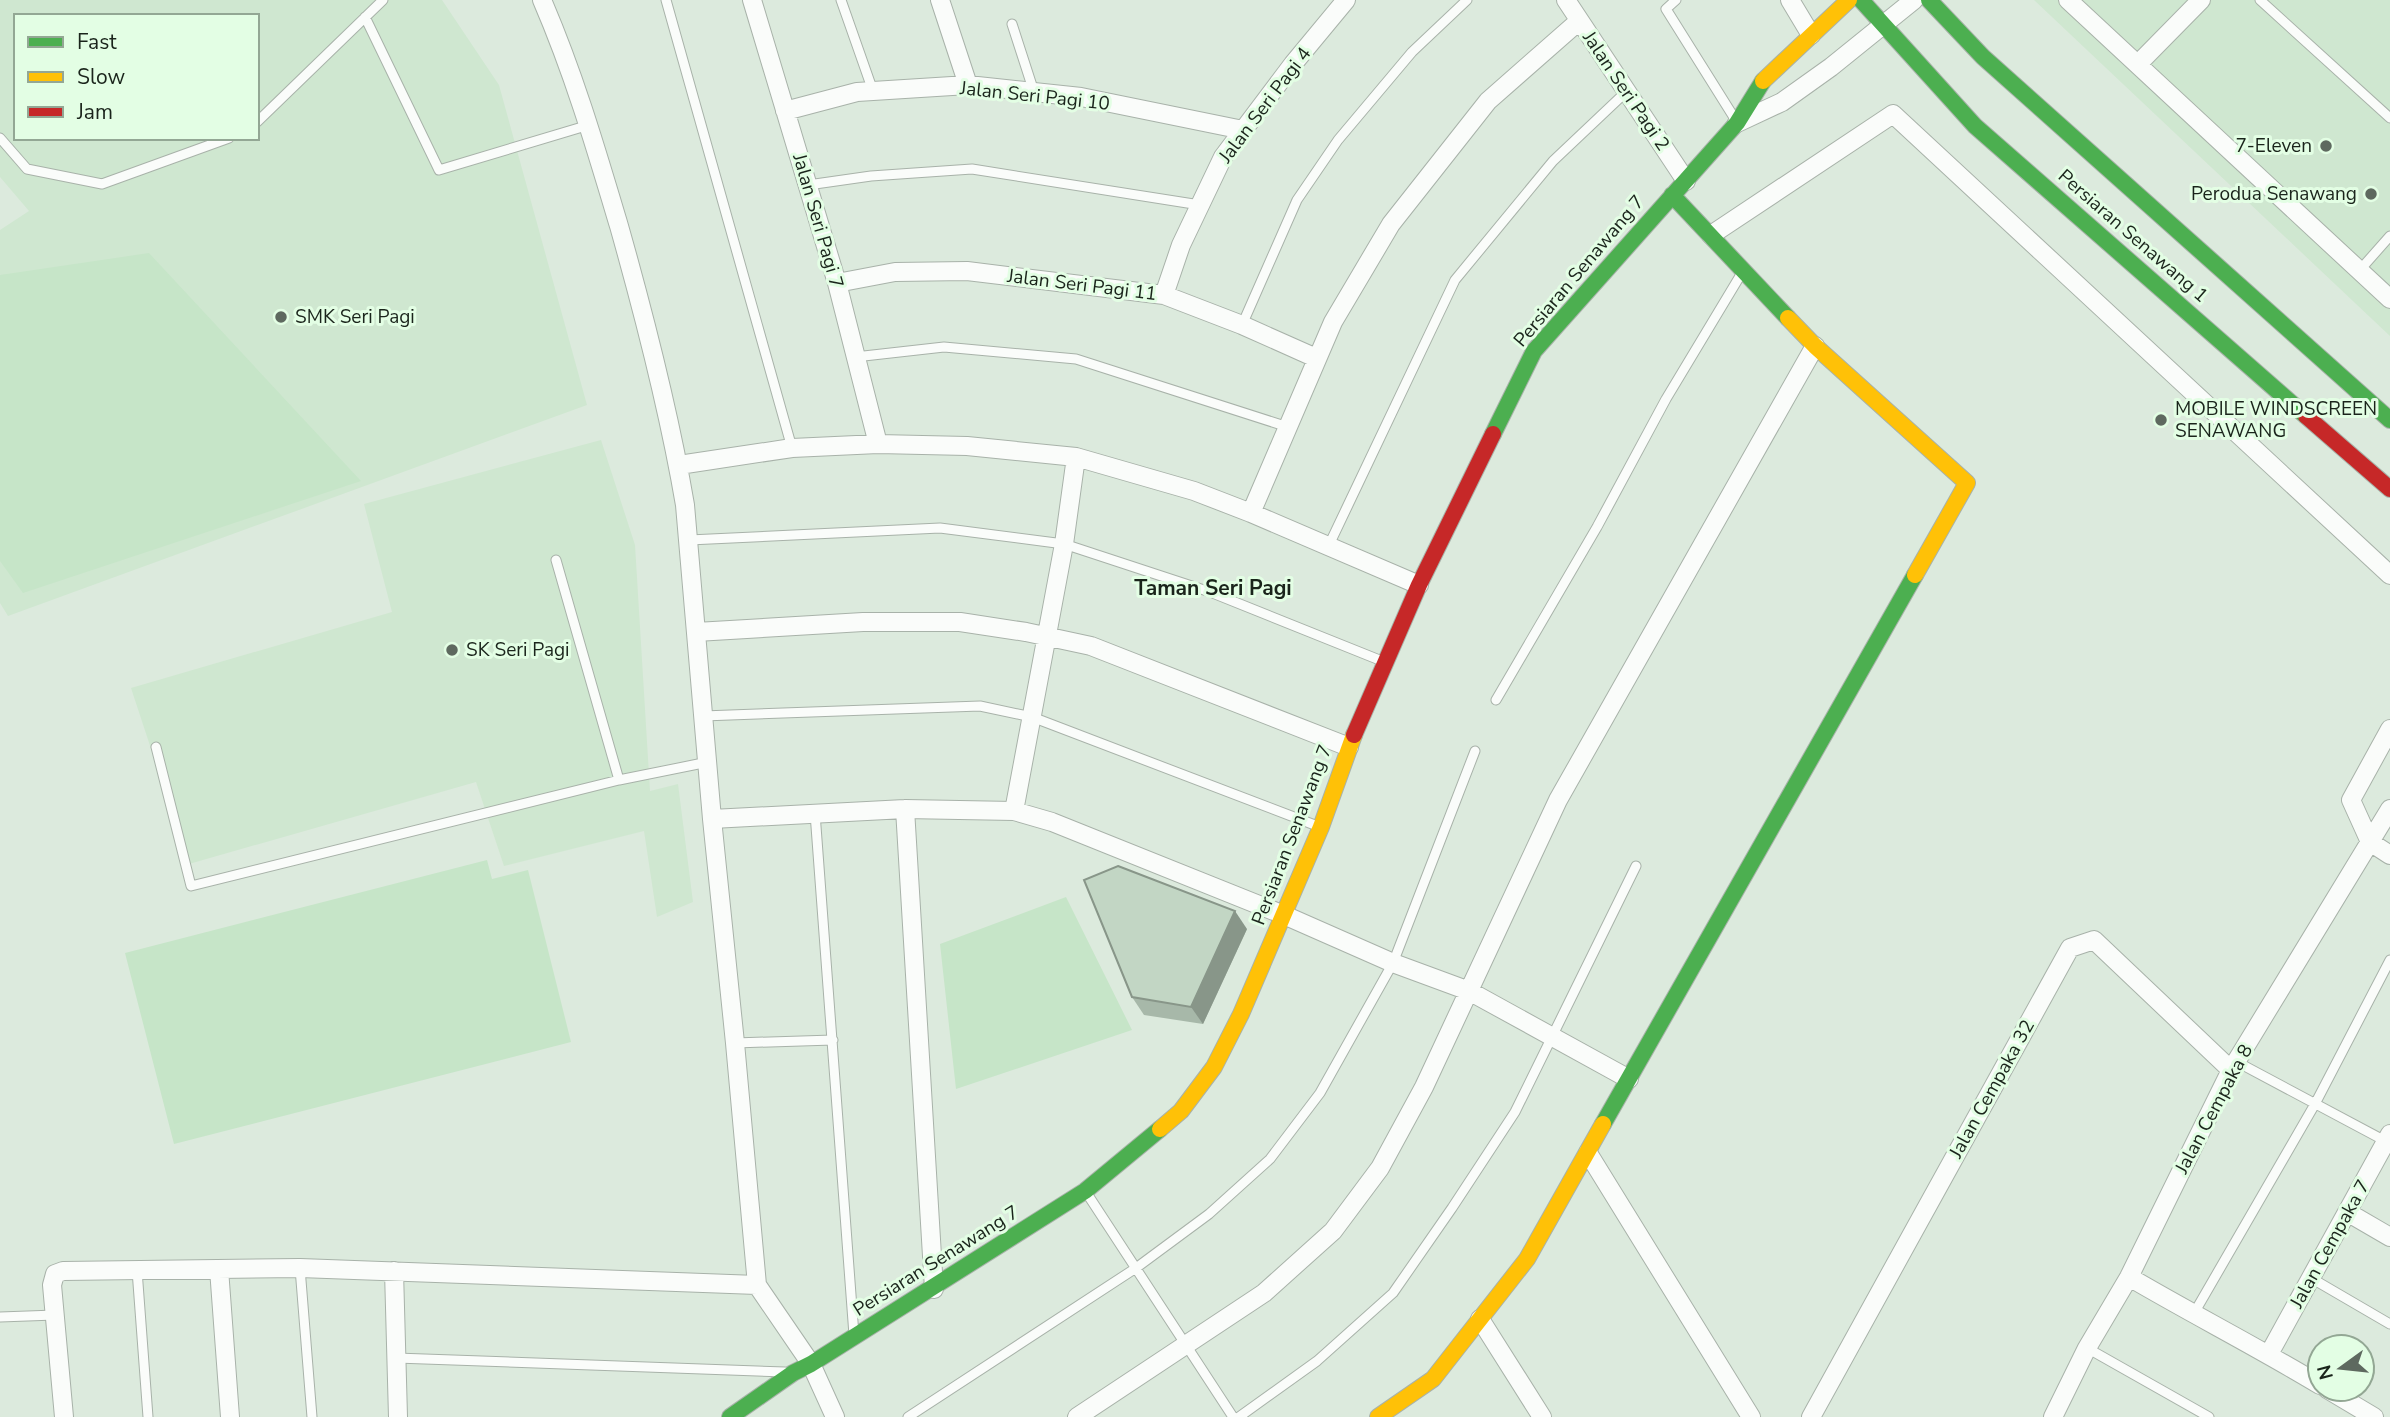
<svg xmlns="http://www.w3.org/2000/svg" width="2390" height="1417" font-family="'Nunito Sans',sans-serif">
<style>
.built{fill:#cfe7d0;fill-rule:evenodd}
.green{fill:#c6e5c8}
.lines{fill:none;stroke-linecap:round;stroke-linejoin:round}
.lane-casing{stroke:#a8b2a9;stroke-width:11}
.street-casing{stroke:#a8b2a9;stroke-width:20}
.fast-casing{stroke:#a8b2a9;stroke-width:18}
.slow-casing{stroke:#a8b2a9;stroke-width:18}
.jam-casing{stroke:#a8b2a9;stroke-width:18}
.lane{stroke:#fafcfa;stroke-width:9}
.street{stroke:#fafcfa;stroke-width:18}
.fast{stroke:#4caf50;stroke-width:16}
.slow{stroke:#ffc107;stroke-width:16}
.jam{stroke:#c62828;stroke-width:16}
.wall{fill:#a7b8a9}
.shaded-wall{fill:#889689}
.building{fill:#c2d6c4;stroke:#889689;stroke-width:2}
.poi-dot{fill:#5e695f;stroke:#e3fee4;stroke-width:2.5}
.labels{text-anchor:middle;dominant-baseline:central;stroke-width:6;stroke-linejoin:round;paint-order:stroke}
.street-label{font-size:19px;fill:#1a241b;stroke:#e3fee4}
.poi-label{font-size:19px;fill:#1a241b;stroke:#e3fee4;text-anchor:start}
.neighbourhood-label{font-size:21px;font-weight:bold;fill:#1a241b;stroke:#e3fee4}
</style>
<rect width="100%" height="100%" fill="#dceadd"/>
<path class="built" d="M0,0H442L499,85L587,405L8,616L0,603V230L29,211L0,177ZM16,16H257V138H16Z
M2034,0H2390V336Z
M601,440L635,545L650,791L678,784L693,902L657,917L644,831L504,866L476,782L189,864L131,688L392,612L364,504Z"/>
<path class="green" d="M149,253L361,481L23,593L0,561V275Z
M487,860L492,879L528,870L571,1042L174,1144L125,953Z
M1066,897L1132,1030L956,1089L940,944Z"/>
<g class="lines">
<g class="lane-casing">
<path id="lane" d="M666,0L792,448
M841,0L873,91
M1676,0L1666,9L1735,119
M2260,0L2390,118
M365,17L439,170L589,125
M1012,24L1034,92
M257,122L383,0
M0,138L27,169L102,184L229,138
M808,185L871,176L972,169L1200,205
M2359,271L2390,236
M1242,325L1297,200L1338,140L1412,52L1467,0
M855,357L944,347L1076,359L1288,427
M689,540L940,528L1064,544L1210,592L1382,661
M1329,545L1455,280L1553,161L1627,91
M1496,700L1597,527L1666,399L1743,271
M703,716L980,706L1032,717L1320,827
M156,747L191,886L619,780L556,560
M619,780L708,762
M815,813L854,1335
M735,1043L833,1040
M2237,1062L2389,1143
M1086,1192L1233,1417
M300,1268L312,1417
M137,1270L148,1417
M2311,1278L2390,1324
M2193,1315L2315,1104L2390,960
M0,1317L55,1315
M2087,1348L2209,1417
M396,1358L785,1372
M908,1417L1136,1268L1209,1214L1270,1159L1320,1093L1393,963L1475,751
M1239,1417L1317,1361L1393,1293L1452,1208L1515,1112L1636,866"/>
</g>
<g class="street-casing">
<path id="street" d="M542,0C574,74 596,149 619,226C645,318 669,411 685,505L712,819L735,1043L757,1285L811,1364L835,1417
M752,0L837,283L878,444
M940,0L968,85
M1566,0L1686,181
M1790,0L1811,35
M2068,0L2390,299
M2138,64L2201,0
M785,111L857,92L968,85L1081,97L1243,130
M1737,123L1782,102L1831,67L1914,0
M1711,235L1893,114L2390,575
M837,283L895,272L967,271L1164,295L1242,325L1316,358
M1164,295L1181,245L1223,157L1293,64L1346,0
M679,465L792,448L878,444L967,446L1076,457L1194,491L1251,513L1419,585
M1251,513L1333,322L1391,224L1488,101L1579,21
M696,632L863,622H960L1026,632L1091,646L1349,747
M2390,729L2351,800L2370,842L2390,855
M905,809L934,1289
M1014,811L1064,544L1076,457
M712,819L905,809L1014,811L1052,822L1284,915L1393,963L1469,991L1629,1079
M1588,1153L1751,1417
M2347,1212L2390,1237
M219,1269L230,1417
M394,1271L398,1417
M2129,1277C2192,1314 2257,1347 2320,1385
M1480,1319L1542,1417
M2269,1354L2390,1134
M2327,1389L2374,1417
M64,1417L52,1285L55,1274L63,1271L300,1268L757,1285
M1077,1417L1264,1293L1333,1231L1380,1168L1424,1087L1558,800L1815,346
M1811,1417L2070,948L2094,940L2231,1070
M2053,1417L2087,1348L2129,1277L2231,1070L2390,809"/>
</g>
<g class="fast-casing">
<path id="fast" d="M1861,0L1975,126L2306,416
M1929,0L1983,57L2390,420
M1672,195L1788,318
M1493,434L1534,351L1737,123L1763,81
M1603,1124L1915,575
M730,1417L793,1373L811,1364L1085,1191L1160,1129"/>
</g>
<g class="slow-casing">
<path id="slow" d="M1763,81L1849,0
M1788,318L1815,346L1967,483L1915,575
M1160,1129L1181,1111L1214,1067L1241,1014L1321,827L1354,735
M1378,1417L1433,1379L1527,1259L1603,1124"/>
</g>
<g class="jam-casing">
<path id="jam" d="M2306,416L2390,489
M1354,735L1419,585L1493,434"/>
</g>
<use href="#lane" class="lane"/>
<use href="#street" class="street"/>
<use href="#fast" class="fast"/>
<use href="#slow" class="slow"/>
<use href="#jam" class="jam"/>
</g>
<path class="wall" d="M1247,929L1203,1024L1144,1015L1132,997Z"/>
<path class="shaded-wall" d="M1235,911L1247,929L1203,1024L1191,1007Z"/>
<path class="building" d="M1118,866L1235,911L1191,1007L1132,997L1084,880Z"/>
<g class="poi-dot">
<circle cx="2326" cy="146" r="7"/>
<circle cx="2371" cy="194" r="7"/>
<circle cx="281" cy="317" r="7"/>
<circle cx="2161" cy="420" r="7"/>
<circle cx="452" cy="650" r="7"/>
</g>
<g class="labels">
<g class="street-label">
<text transform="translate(1626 91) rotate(56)">Jalan Seri Pagi 2</text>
<text transform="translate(1035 96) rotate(6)">Jalan Seri Pagi 10</text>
<text transform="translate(1265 105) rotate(-53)">Jalan Seri Pagi 4</text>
<text transform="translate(818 221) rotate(74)">Jalan Seri Pagi 7</text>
<text transform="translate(2133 236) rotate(41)">Persiaran Senawang 1</text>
<text transform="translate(1579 271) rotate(-50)">Persiaran Senawang 7</text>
<text transform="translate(1082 285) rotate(7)">Jalan Seri Pagi 11</text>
<text transform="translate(1292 835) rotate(-69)">Persiaran Senawang 7</text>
<text transform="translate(1992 1089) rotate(-61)">Jalan Cempaka 32</text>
<text transform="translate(2214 1109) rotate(-62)">Jalan Cempaka 8</text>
<text transform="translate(2330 1244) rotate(-61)">Jalan Cempaka 7</text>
<text transform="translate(936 1261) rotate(-32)">Persiaran Senawang 7</text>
</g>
<g class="poi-label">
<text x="2312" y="146" text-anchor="end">7-Eleven</text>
<text x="2357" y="194" text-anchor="end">Perodua Senawang</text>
<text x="295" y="317">SMK Seri Pagi</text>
<text x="2175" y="409">MOBILE WINDSCREEN<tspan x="2175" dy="22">SENAWANG</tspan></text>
<text x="466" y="650">SK Seri Pagi</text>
</g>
<g class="neighbourhood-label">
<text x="1213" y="588">Taman Seri Pagi</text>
</g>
</g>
<rect x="14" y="14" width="245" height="126" fill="#e3fee4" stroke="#93a794" stroke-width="2"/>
<rect x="28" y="37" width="35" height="10" fill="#4caf50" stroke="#93a794" stroke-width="2"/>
<text x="77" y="49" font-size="21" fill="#1a241b">Fast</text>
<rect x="28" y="72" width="35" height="10" fill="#ffc107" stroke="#93a794" stroke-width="2"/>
<text x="77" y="84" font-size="21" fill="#1a241b">Slow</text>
<rect x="28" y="107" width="35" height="10" fill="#c62828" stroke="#93a794" stroke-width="2"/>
<text x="77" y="119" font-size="21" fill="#1a241b">Jam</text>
<g transform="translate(2341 1368) rotate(255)"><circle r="33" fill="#e3fee4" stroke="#93a794" stroke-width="2"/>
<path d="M0-5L12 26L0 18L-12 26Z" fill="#5e695f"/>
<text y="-10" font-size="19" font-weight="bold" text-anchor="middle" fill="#1a241b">N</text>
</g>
</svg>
